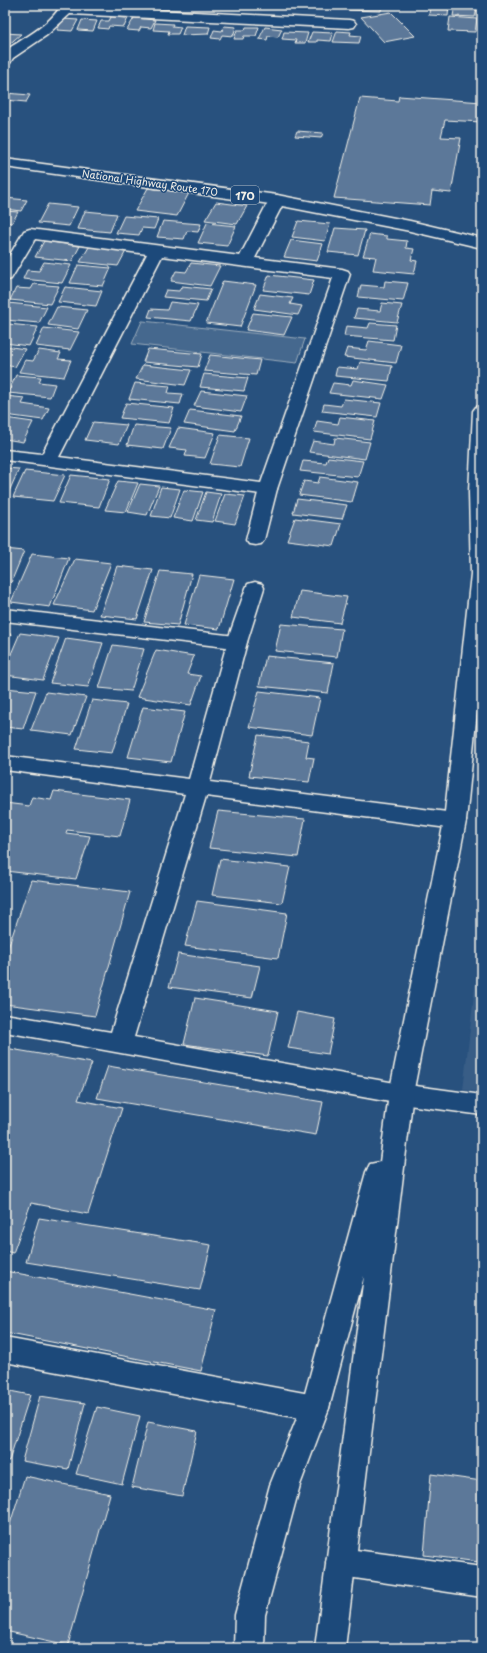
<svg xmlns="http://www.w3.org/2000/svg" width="487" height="1653" font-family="'Playpen Sans',sans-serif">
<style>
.built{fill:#375d86}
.green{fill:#45688e;stroke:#9cacbb}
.building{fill:#5b7899;stroke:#f4f1e8}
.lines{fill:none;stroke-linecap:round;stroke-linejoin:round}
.service-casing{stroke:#f4f1e8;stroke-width:3}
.minor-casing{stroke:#f4f1e8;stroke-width:3}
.tertiary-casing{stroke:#f4f1e8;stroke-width:3}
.trunk-casing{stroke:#f4f1e8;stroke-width:3}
.service{fill:#1f4a7a;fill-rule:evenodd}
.minor{fill:#1f4a7a;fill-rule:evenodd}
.tertiary{fill:#1f4a7a;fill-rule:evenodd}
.trunk{fill:#1f4a7a;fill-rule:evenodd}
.labels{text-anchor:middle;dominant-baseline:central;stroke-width:3;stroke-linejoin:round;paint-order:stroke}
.far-street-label{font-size:10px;fill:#f4f1e8;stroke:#1f4a7a}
.shield{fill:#1f4a7a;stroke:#b4bfc7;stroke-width:1}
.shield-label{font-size:11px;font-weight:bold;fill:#f4f1e8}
</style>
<rect width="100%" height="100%" fill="#28517e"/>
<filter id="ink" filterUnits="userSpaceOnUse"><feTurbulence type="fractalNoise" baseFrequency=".025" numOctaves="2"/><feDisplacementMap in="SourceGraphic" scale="8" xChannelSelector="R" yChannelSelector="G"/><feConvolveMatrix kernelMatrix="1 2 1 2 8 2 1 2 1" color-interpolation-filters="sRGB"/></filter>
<g filter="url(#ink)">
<path class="built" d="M482,925V1092L463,1090Z"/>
<path class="green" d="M142,321H143L305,339L297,363L132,344Z"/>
<path class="building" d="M350,5H382L381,11L349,10Z
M430,5H449L448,16L429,15Z
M455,5H478L475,17L453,16Z
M391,12L415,36L384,42L361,17Z
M111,17L128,18L124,27L109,26L108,29L98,28L101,21H109Z
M450,17L477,19L475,32L448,31Z
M134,18L155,20L151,28L141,27L139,31L127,30Z
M63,19L78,20L72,31L57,30Z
M82,20L97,21L93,31L78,30Z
M155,23L173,24L172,26L181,27L178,34H168L169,31L153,30Z
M185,26L210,27L208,34L182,35Z
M224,26L236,27L233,36L222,35L220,39L211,38L214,30L222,31Z
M246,27H259L256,36H244L243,39H234L237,30H245Z
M265,27L282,29L278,37L268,36L267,40L259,39Z
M337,31L351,32L350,35L361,36L359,43L333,42Z
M284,32L308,33L305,43H295L296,40L282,39Z
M312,32L333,33L331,41L317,40V42H308Z
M5,33L21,34L7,46H5Z
M5,93L30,95L26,102L5,100Z
M399,96L482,102V122L445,120L441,137L461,138L451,193L432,191L430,205L334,198L360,98L398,101Z
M297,131L323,133L321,138L295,136Z
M148,188L189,193L177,216L135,211Z
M5,198L27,200L21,211L5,209Z
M216,202L247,206L237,224L205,220Z
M48,204L78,207L69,226L38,223Z
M5,211L18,212L12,223L5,222Z
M85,211L117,214L110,232L78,229Z
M124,216L158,219L154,229L142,228L139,235L116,233Z
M163,221L201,224L198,232L187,231L184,239L157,237Z
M298,221L330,224L325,241L292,237Z
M207,223L236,226L227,246L198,243Z
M335,228L365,230L358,255L328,252Z
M370,234L387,236V239L407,241L406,248L414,249L411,260L417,261L414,274L373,270L376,257L363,256Z
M291,240L323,244L317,261L284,257Z
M44,241L80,246L72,261L35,257Z
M89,247L126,251L118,266L80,262Z
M44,262L71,265L62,283L23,279L27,270L39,271Z
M191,263L220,266L210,286L171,281L176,271L186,272Z
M78,265L111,268L103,286L70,283Z
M269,275L314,280L309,295L263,290Z
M223,281L256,285L240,327L206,323Z
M385,281L408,283L403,301L358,297L361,285L384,287Z
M34,284L59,286L50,304L10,300L16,288L31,289Z
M182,286L211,289L206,301L163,297L166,290L179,291Z
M65,287L102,291L96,306L58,302Z
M260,294L293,298L290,304L302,306L298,315L254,309Z
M170,302L198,305L191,321L148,317L151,309L167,310Z
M8,303L47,307L39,323L5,320V309Z
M382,303L402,305L397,322L354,318L357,309L380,311Z
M57,307L87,310L78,329L48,325Z
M253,313L292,317L284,335L246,330Z
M370,323L396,325L393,340L344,336L346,326L368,328Z
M8,324L38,327L29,346L5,343V330Z
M44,328L79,332L70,350L36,346Z
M369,341L401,345L396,363L344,357L347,348L366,350Z
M5,346L25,349L15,367L5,365Z
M148,349L202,354L198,367L143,362Z
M39,350L61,353L58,359L71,360L64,377L19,372L25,360L33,361Z
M210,355L260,360L256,375L204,371Z
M360,362L392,366L389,381L335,376L337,367L358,369Z
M143,365L191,370L185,385L136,379Z
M204,374L248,378L244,391L200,387Z
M16,375L41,377L39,382L55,384L50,397L8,393Z
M353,380L388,385L383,399L329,393L333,383L351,385Z
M135,383L170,386L168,393L183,394L180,404L129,399Z
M201,391L247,396L241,412L194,406Z
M5,396L25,398L22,404L49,408L43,420L5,415Z
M344,399L381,403L377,417L322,411L324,404L341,406Z
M126,403L174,408L169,423L120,418Z
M190,410L241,416L235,431L184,424Z
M340,417L375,421L370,439L314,432L317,421L338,424Z
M5,418L33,422L23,442L5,439Z
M93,422L127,425L119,444L85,440Z
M134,425L171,428L163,449L127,445Z
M178,428L215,433L205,458L185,456L187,450L169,448Z
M220,435L249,438L240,467L210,464Z
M335,438L370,442L365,459L309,452L313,441L334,444Z
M328,457L363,461L358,477L300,471L303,461L326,463Z
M5,468L19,469L7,496H5Z
M25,471L65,475L53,501L13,497Z
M71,475L110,479L99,507L59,503Z
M320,477L358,482L352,502L299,495L304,481L318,483Z
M118,481L138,483L126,512L105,510Z
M140,484L159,486L147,515L128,512Z
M161,487L180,489L170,518L151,516Z
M184,490L203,492L193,521L173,518Z
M206,492L221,494L212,522L196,520Z
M225,494L245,496L235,524L215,521Z
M297,499L347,505L342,519L293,513Z
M295,518L341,524L334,546L287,540Z
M5,549L24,551L5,597Z
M32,554L69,558L50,607L11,602Z
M75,559L111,563L92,610L54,605Z
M117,566L153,570L137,619L100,615Z
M160,571L192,574L178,625L144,622Z
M199,575L234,579L219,629L184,625Z
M300,591L347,597L340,623L293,617Z
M281,624L342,629L337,657L275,651Z
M20,633L59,638L43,680L5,675V668Z
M5,634H11L5,649Z
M66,638L103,643L88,687L50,683Z
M113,645L144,649L131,691L99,688Z
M156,650L194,656L187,674L201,676L191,705L137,697Z
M266,656L334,663L328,693L259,686Z
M5,688L36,691L23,729L5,727Z
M259,691L320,698L312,735L249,727Z
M46,692L86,697L72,735L31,730Z
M92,700L127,704L112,753L76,749Z
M143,707L185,712L171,762L128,757Z
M258,735L309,741L306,757L314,758L309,782L249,776Z
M54,791L130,800L120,836L67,830L66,833L90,836L76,879L5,871V861L8,852L5,851V803L29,806L32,797L51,800Z
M218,811L305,819L298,857L209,848Z
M220,859L290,867L282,903L212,895Z
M31,880L130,892L95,1016L5,1004V957Z
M197,901L287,913L278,958L185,946Z
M178,954L260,966L252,998L169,987Z
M195,998L278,1011L268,1056L184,1044Z
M297,1012L335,1019L328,1054L288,1048Z
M5,1048L92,1063L78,1100L122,1108L88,1214L31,1203L13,1253L5,1251Z
M108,1066L323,1102L316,1135L97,1098Z
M39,1218L211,1245L200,1290L26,1262Z
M5,1271L216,1310L201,1371L5,1333Z
M5,1390L30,1395L9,1461L5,1460Z
M40,1396L85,1403L68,1469L22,1461Z
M97,1407L140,1416L122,1484L76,1474Z
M148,1422L197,1431L182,1496L132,1487Z
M431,1474L482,1481V1518L479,1562L424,1555Z
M25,1476L110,1494L68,1645L5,1631V1540Z"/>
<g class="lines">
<g class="service-casing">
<path id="service" d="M268,484L274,485L277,489L264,540L261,544L255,545L249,544L246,540L259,489L262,485Z
M255,582L262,584L264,588L247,642L244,646L237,648L230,646L227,642L246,588L248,584Z"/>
</g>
<g class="minor-casing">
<path id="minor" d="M61,5L349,20L354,21L356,24L354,27L349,28L70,14L47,35L13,58L10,63L5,64V51C22,39 52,24 61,5Z
M277,195L282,197L285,200L255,258L342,269L348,271L350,274L277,489L274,493L268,495L5,460V450L42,454L147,254L35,239L11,279L5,281V263L24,231L30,229L240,256L269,200L272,197ZM162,256L333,278L261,483L59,457Z
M5,609L244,637L247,642L210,782L455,813L463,816L466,821L463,826L455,829L206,796L134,1037L401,1084L482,1095V1115L401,1104L5,1032V1014L111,1032L185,794L5,770V756L189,779L226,647L5,621Z
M5,1338L315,1395L325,1399L329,1408L325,1417L315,1421L5,1362Z
M341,1548L482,1567V1597L341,1576L330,1572L326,1562L330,1552Z"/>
</g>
<g class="tertiary-casing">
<path id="tertiary" d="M482,406V661L466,821L413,1094L345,1648H315L364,1276L329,1408L300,1485L265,1615L264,1648H234L235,1615L270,1485L301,1408L366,1172L370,1164L380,1162L389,1094L444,821L471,574L469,492L473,411L476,407Z"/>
</g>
<g class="trunk-casing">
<path id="trunk" d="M5,159L277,195L410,221L482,238V248L410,231L277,205L5,167Z"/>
</g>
<use href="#service" class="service"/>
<use href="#minor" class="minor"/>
<use href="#tertiary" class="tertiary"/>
<use href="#trunk" class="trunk"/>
</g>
</g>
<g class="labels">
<g class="far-street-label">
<text transform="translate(150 182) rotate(8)">National Highway Route 170</text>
</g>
<rect class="shield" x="231" y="186" width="28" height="18" rx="3"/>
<g class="shield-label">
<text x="245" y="195">170</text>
</g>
</g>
<rect width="487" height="1653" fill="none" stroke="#1f4a7a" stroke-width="20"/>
<rect x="10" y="10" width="467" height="1633" fill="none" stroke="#f4f1e8" stroke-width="1.5" filter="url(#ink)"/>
</svg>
